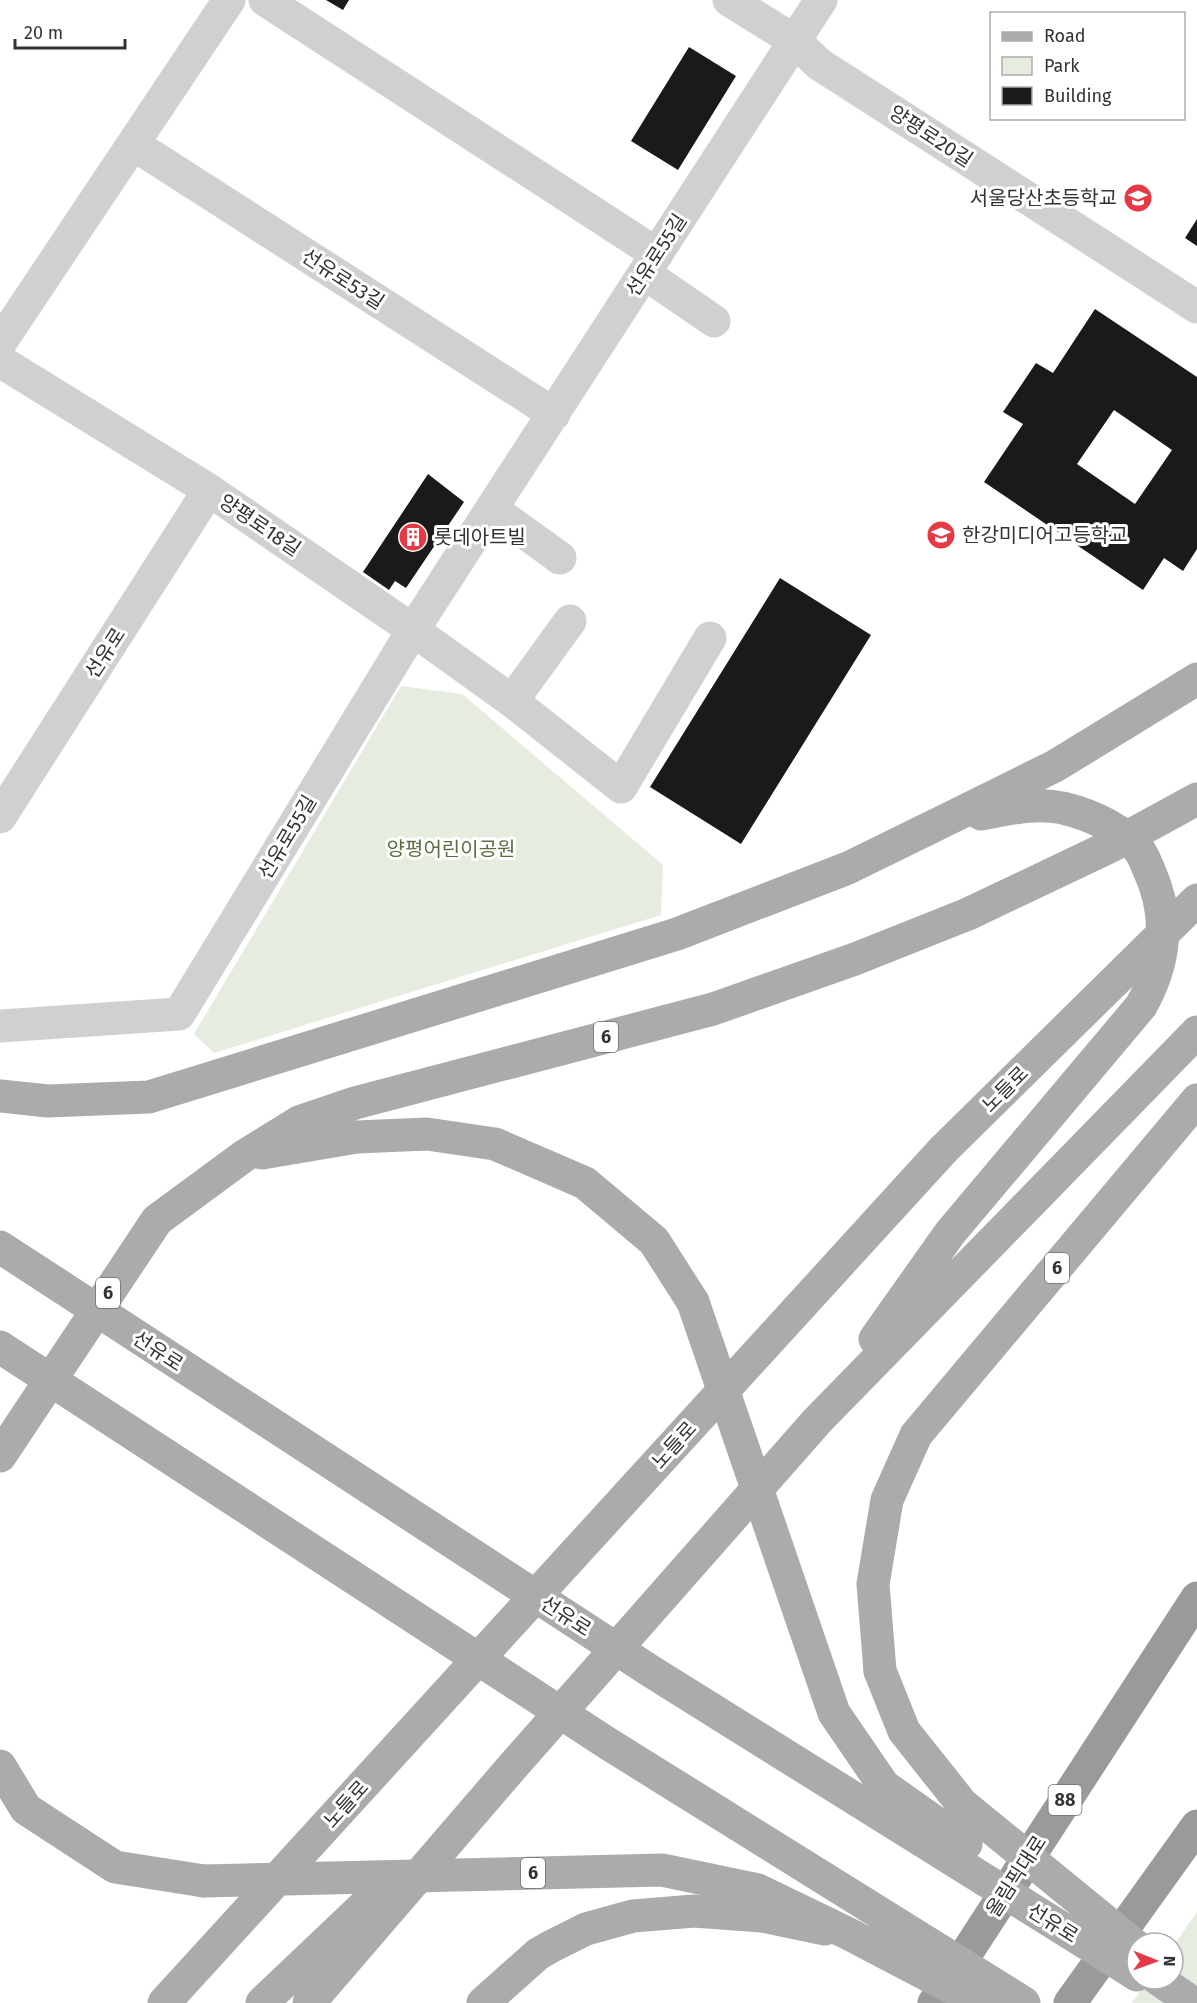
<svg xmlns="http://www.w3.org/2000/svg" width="1197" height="2003" font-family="'Fira Sans','Noto Sans KR',sans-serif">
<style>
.green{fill:#e6ecdf}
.building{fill:#1a1a1a;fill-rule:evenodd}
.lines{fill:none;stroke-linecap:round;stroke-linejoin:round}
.minor{stroke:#d0d0d0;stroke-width:33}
.major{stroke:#ababab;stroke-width:33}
.highway{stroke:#9a9a9a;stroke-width:33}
.major-bridge{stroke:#ababab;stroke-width:33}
.labels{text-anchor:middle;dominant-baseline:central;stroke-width:6;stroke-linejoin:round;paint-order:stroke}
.shield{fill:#fff;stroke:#707070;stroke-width:1.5}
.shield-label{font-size:18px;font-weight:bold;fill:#333}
.street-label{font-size:20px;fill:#333;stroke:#fff}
.poi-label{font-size:20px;fill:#333;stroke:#fff;text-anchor:start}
.park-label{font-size:20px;fill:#56703f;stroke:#fff}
</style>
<rect width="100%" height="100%" fill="#fff"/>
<path class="green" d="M401,686L462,694L663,865L661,915L214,1053L194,1034Z
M1197,1912V2003H1132L1149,1979H1173V1946Z"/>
<path class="building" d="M326,0H349L343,10Z
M689,47L736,76L678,170L631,141Z
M1197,219V246L1185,238Z
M1095,309L1197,377V549L1183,571L1164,558L1143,590L984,482L1023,424L1003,412L1036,363L1053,373ZM1114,410L1172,450L1135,504L1077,464Z
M428,474L464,502L406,588L395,581L389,590L363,572Z
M780,578L871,635L741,844L650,787Z"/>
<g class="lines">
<path class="minor" d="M265,0L657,254
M729,0L795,41L819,64L1197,307
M133,144L554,414
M644,273L714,321
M0,343L229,0
M0,361L209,490L413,630L512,701L621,787L710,638
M492,509L560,558
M512,701L570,621
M0,817L209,490
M0,1026L179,1014L413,630L821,0"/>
<path class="major" d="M0,1096L48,1101L149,1097L677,934L848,868L950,818L1055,766L1197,679
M262,1153L357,1137L427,1134L495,1144L585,1183L654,1241L693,1302
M875,1339L950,1233L1141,1006C1166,962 1170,916 1149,870C1146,863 1143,855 1139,850C1120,828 1091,815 1063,808C1036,802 1008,809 981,814
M0,1456L157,1220L244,1156L299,1122L355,1103L713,1009L855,959L968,914
M880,1671L873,1584L887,1500L916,1435L1197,1100
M0,1766L26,1809L115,1867L204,1881
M164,2003L943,1150
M262,2003L382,1889
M309,2003L513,1766L817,1421L1197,1032
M483,2003L538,1954L550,1947L586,1929L633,1916L694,1911L762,1916L825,1929"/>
<path class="highway" d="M934,2003L1197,1598
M1070,2003L1197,1826"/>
<path class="major-bridge" d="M968,914L1111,846L1197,799
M943,1150L1197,900
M0,1247L652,1672L1137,1975
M693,1302L834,1713L884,1786L966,1844
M0,1347L607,1743L1024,2003
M880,1671L904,1731L962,1804L1137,1947
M204,1881L662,1870L758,1890L849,1934L981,2003
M1158,1979L1193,2003"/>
</g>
<defs>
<g id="school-disc" transform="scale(1.5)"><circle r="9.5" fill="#e63946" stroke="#fff"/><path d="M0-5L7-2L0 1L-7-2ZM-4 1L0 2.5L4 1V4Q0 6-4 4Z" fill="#fff"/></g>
<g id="building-disc" transform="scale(1.5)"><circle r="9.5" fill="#e63946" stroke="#fff"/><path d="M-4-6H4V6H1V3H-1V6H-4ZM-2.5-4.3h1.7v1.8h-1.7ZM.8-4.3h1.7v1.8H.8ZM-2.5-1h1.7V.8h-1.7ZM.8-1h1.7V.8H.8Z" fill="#fff"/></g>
</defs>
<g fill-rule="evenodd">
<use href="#school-disc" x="1138" y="198"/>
<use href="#school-disc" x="941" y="535"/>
<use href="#building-disc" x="413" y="537"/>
</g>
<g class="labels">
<g class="shield">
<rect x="594" y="1022" width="24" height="30" rx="4.5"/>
<rect x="1045" y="1253" width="24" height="30" rx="4.5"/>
<rect x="96" y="1278" width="24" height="30" rx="4.5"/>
<rect x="1048.5" y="1785" width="33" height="30" rx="4.5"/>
<rect x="521" y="1858" width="24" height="30" rx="4.5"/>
</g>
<g class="shield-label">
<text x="606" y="1037">6</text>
<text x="1057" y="1268">6</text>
<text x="108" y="1293">6</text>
<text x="1065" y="1800">88</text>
<text x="533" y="1873">6</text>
</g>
<g class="street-label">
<text transform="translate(931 136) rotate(33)">양평로20길</text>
<text transform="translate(656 255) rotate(-57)">선유로55길</text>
<text transform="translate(343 279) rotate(33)">선유로53길</text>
<text transform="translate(260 525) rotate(34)">양평로18길</text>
<text transform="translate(105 653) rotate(-57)">선유로</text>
<text transform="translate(287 837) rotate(-59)">선유로55길</text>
<text transform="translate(1005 1089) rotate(-45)">노들로</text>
<text transform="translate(158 1351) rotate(33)">선유로</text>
<text transform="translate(674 1445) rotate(-48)">노들로</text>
<text transform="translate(566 1616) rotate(33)">선유로</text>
<text transform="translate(346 1804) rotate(-48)">노들로</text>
<text transform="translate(1016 1876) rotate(-57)">올림픽대로</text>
<text transform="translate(1053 1923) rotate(32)">선유로</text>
</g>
<g class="poi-label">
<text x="1117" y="198" text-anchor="end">서울당산초등학교</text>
<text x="962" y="535">한강미디어고등학교</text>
<text x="434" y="537">롯데아트빌</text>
</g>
<g class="park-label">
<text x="451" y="849">양평어린이공원</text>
</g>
</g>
<rect x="990" y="12" width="195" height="108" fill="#ffffff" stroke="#adadad" stroke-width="1.5"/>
<rect x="1002" y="32" width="30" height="9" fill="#ababab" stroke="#adadad" stroke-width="1.5"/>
<text x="1044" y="42" font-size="18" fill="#333333">Road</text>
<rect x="1002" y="57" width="30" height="18" fill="#e6ecdf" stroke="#adadad" stroke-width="1.5"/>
<text x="1044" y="72" font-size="18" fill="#333333">Park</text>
<rect x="1002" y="87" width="30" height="18" fill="#1a1a1a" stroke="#adadad" stroke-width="1.5"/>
<text x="1044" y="102" font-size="18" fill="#333333">Building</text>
<g transform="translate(1155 1961) rotate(91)"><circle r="28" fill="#ffffff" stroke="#adadad" stroke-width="1.5"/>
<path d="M0-4.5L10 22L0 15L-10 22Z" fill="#e63946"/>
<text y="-9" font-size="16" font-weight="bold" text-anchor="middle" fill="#333333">N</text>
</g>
<path d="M15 39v9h110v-9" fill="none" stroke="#333333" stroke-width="3"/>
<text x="24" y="39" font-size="18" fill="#333333" stroke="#ffffff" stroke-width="4.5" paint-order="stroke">20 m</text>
</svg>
